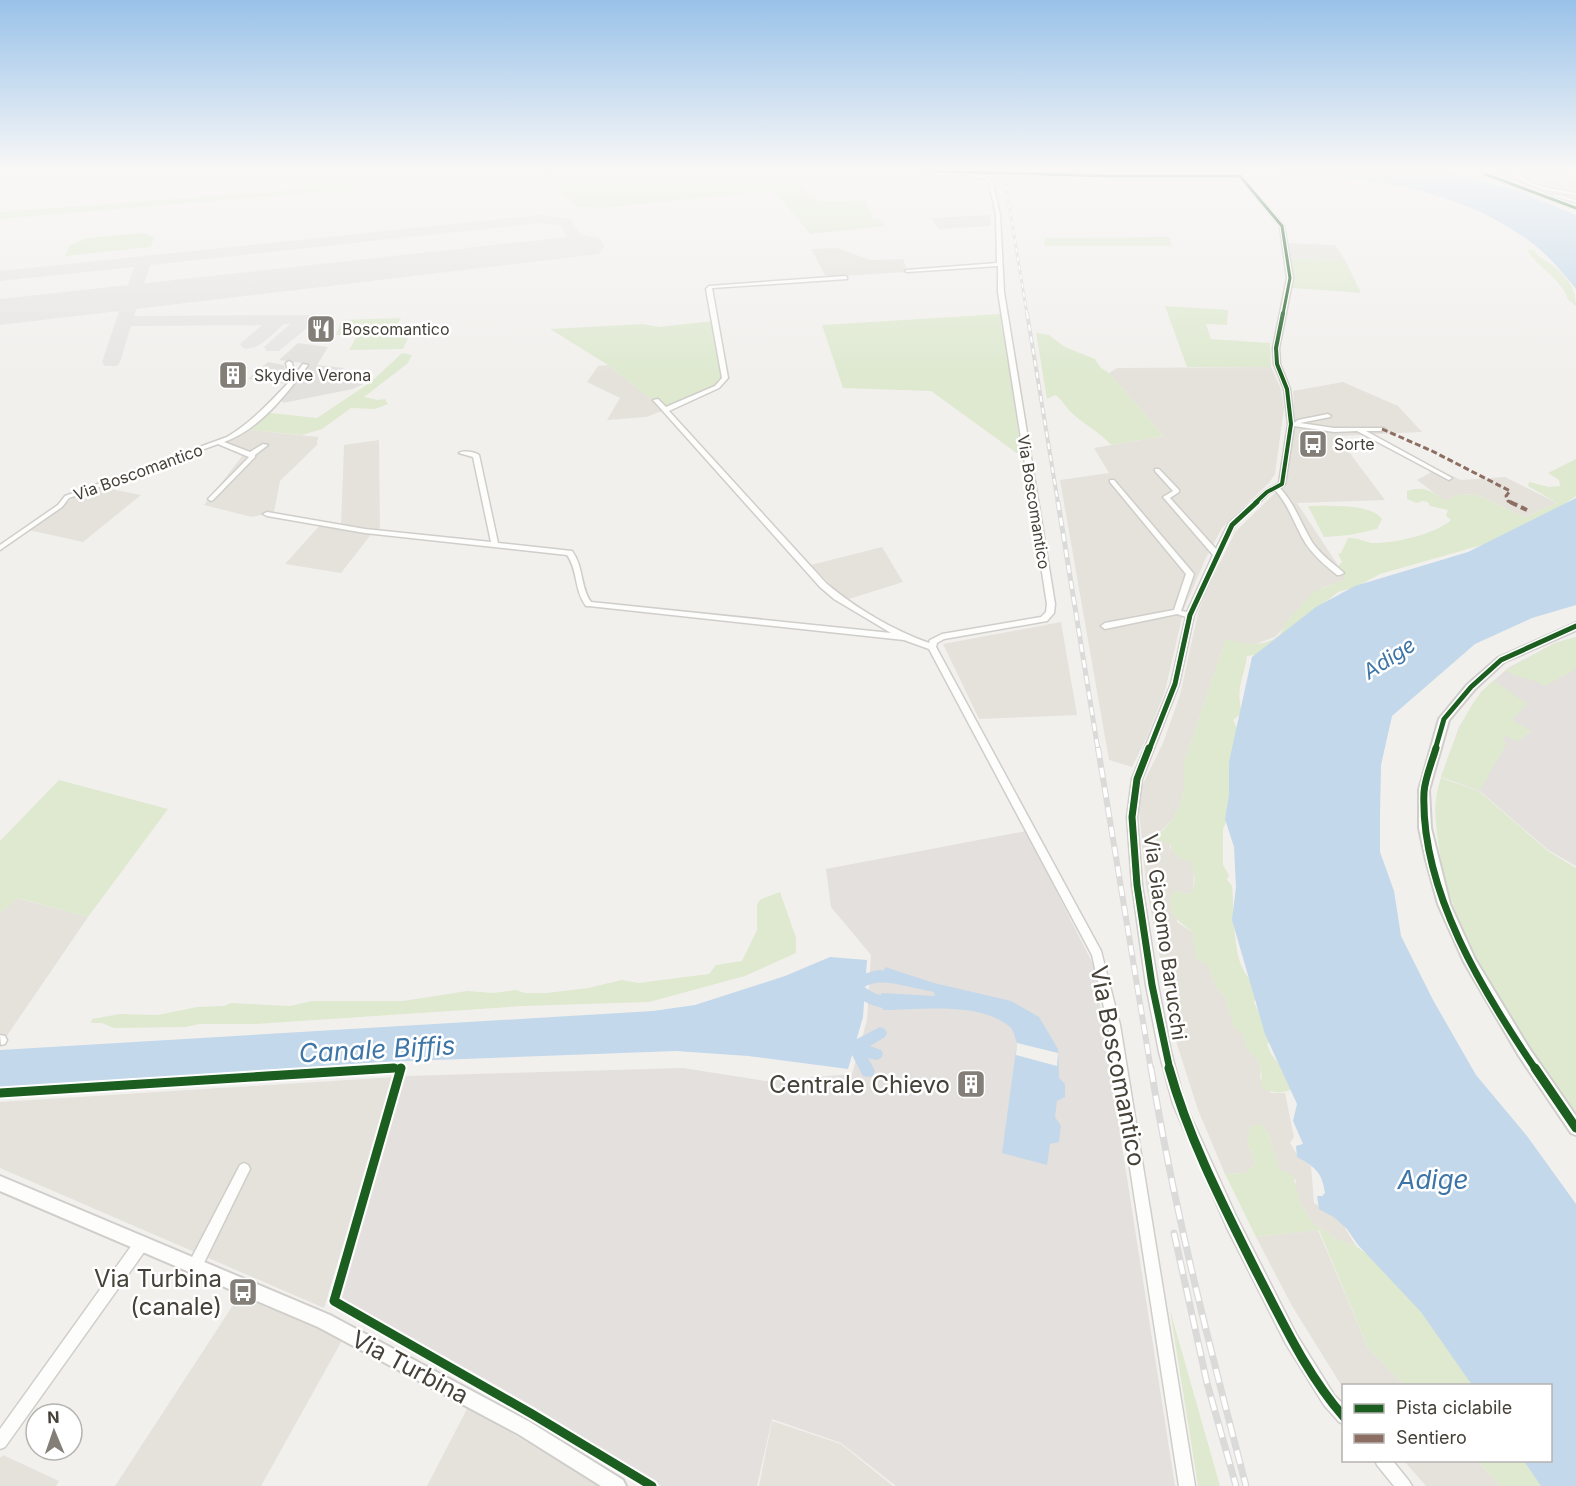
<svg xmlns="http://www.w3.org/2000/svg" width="1576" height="1486" font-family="Inter,sans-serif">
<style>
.residential{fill:#e5e2dc}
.industrial{fill:#e3e0dd}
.green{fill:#dee9d0}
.parking{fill:#e3e1de}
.water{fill:#c3d8ea}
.pier{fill:#f2f0ed}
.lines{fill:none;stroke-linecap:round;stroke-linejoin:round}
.canal{fill:#c3d8ea;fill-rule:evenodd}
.taxiway{fill:#e6e5e3;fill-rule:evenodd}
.runway{fill:#e6e5e3;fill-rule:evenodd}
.minor-casing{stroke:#d0ceca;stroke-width:3}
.tertiary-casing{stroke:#d0ceca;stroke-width:4}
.secondary-casing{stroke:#d0cdc5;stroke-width:3}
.primary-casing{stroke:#d2ccbd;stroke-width:2}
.minor{fill:#fdfdfc;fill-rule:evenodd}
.tertiary{fill:#fdfdfc;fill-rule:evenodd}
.secondary{fill:#f6f5f1;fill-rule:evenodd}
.primary{fill:#f0ede6;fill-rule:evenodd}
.rail-far4-casing{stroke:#dadad9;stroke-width:3}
.rail-far3-casing{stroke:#dadad9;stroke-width:4}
.rail-far2-casing{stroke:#dadad9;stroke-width:5}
.rail-far1-casing{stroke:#dadad9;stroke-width:6}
.rail-casing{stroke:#dadad9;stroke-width:7}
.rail-far4{stroke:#fff;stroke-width:1.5;stroke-dasharray:4.5;stroke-linecap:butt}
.rail-far3{stroke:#fff;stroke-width:2;stroke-dasharray:6;stroke-linecap:butt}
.rail-far2{stroke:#fff;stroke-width:3;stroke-dasharray:8;stroke-linecap:butt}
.rail-far1{stroke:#fff;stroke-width:4;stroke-dasharray:10;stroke-linecap:butt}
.rail{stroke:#fff;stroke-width:4.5;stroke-dasharray:14;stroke-linecap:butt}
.quiet-far1{stroke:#8d6e63;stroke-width:3;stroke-dasharray:6 3;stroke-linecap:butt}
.quiet{stroke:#8d6e63;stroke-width:4;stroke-dasharray:8 4;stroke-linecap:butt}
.cycleway-far4-casing{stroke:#fff;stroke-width:5}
.cycleway-far3-casing{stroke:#fff;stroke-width:6}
.cycleway-far2-casing{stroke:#fff;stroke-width:8}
.cycleway-far1-casing{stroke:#fff;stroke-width:10}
.cycleway-casing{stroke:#fff;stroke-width:13}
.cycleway-far4{stroke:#1b5e20;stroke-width:3}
.cycleway-far3{stroke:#1b5e20;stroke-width:4}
.cycleway-far2{stroke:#1b5e20;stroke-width:5}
.cycleway-far1{stroke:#1b5e20;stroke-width:7}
.cycleway{stroke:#1b5e20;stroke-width:9}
.labels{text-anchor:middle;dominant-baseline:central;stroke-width:5;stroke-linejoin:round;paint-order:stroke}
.far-poi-label{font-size:16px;fill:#474239;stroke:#fff;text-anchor:start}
.far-street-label{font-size:16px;fill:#474239;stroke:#fff}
.street-label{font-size:20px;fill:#474239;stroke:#fff}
.water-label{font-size:21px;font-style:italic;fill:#3e75a7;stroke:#fff}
.near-street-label{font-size:24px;fill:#474239;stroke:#fff}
.near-poi-label{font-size:24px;fill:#474239;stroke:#fff;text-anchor:end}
.near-water-label{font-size:26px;font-style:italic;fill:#3e75a7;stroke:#fff}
</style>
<rect width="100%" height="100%" fill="#f2f0ed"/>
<path class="residential" d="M1469,168H1503L1511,176L1526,182L1576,194V207Z
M1513,168H1547L1576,180V192L1532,181L1519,175Z
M920,170L972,175L984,178L923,181Z
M1287,243L1335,245L1345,260L1289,258Z
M837,248L870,260L903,259L908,272L826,277L811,249Z
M608,365L665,410L646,417L607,420L620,398L587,382L598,366Z
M1271,367L1281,389L1284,408L1275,474L1269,483L1222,528L1205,560L1184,609L1165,691L1147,737L1132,767L1109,760L1060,480L1109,473L1094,448L1164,436L1109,373L1117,368Z
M1343,382L1398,406L1422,432L1337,436L1385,500L1297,503L1347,579L1322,588L1275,637L1256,644L1241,645L1226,639L1184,762V788L1179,807L1172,820L1160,832L1170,843V848L1190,861L1194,868L1193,891L1190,894L1174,891L1177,922L1192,932L1195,948L1208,966L1217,989L1224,995L1234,1027L1241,1031L1250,1052L1256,1057L1261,1068L1260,1078L1271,1093H1285L1294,1137L1290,1143L1298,1156L1311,1166L1314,1203L1339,1218L1356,1246L1336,1239L1312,1222L1300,1202L1295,1187L1296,1180L1280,1170L1268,1133L1247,1141L1255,1164L1245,1173L1225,1174L1198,1110L1176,1041L1146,885L1139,810L1141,788L1163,743L1180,695L1198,613L1206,591L1235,532L1281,487L1287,477L1295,423L1293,391Z
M242,429L318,437L317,445L280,481L274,512L252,517L204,505L243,455L216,443Z
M379,440L380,533L373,532L341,573L285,564L321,524L341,527L344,445Z
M1437,469L1461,480L1505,477L1557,503L1525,517L1477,495L1459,494L1446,502L1417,480Z
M95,486L141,495L83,542L29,530L79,494Z
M882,547L903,582L846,600L811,565Z
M1061,622L1077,715L979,719L943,644Z
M17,898L88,917L4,1040L0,1041V913Z
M394,1077L324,1308L0,1168V1102Z
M1318,1230L1368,1348L1404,1385L1344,1386L1343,1388L1292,1306L1256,1237Z
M239,1296L298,1316L344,1337L261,1486H115Z
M468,1407L599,1486H427Z
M772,1421L841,1444L893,1486H759Z
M3,1455L59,1481L56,1486H0V1458Z
M1404,1461H1477L1501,1486H1426Z"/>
<path class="industrial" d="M990,215L991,226L939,229L931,218Z
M1576,637V866L1548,850L1480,791L1441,777L1459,727L1481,692L1508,668L1555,643Z
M1026,831L1094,966L1175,1486H896L841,1443L772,1419L757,1486H661L536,1408L340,1297L405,1076L683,1068L765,1081L852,1074L867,1020L871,955L831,907L826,869Z"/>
<path class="green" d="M339,168H795L793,175L804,186L807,195L822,201L865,200L873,219L882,220L886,226L810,234L774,191L603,208L577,207L539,171L524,175L0,219V212L298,190L313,186Z
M1008,168C1137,170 1267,162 1395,184L1398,187L1334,176L1300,173L1129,174L1009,171Z
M143,233L154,237L151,247L65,256L70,245L88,238Z
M1169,237L1172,246H1044L1045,238Z
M1527,249L1535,250L1537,255C1557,267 1576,281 1576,306L1568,300C1565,282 1531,262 1527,249Z
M1289,258L1345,260L1361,293L1292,288Z
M1165,306L1228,310L1227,325L1206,324L1211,339L1270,343L1271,367H1187Z
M1001,314L1022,457L931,391L843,388L822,325Z
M401,318L392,334H410L403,349L349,350L358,334L336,335L342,320Z
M713,321L724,378L713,387L665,410L608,365L550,329L643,324L659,327Z
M1036,333L1049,335L1065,347L1095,359L1101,368L1109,373L1164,436L1111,445C1099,431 1084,425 1072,413C1065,407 1063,400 1055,395L1047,399Z
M402,353L412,355L408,363L364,397L378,400L385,399L388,404L375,409L351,408L322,429L302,435L242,429L261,412L317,418L371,382Z
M1576,459V496L1560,507L1489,543L1380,574L1356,587L1338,592L1261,654L1247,656C1244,679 1235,687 1242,713L1233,720L1237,728L1233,805L1223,829V865L1229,875L1227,880L1232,886C1234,910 1233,943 1241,965C1246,978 1261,989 1254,1002L1271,1040L1267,1044L1271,1054L1297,1087C1284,1093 1275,1095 1262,1088L1261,1068L1256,1058L1245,1046C1245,1036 1242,1032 1234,1028L1224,995L1217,989L1208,966L1196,958L1192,932C1177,918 1169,919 1170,895L1174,891L1190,894C1197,887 1195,870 1190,861C1180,861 1171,853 1170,843H1164L1157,837L1172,820L1179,807L1184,788V762L1226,639C1243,646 1280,649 1284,624L1313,592L1346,579L1338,566L1342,562L1338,554L1341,553L1348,538C1358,537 1365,543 1375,543C1395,543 1436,534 1451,520L1446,516L1448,510L1430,506L1428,502L1422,501L1417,503L1407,499V491C1423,485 1433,492 1446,501L1459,494L1477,495L1525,517L1557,503L1528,486L1529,482L1549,487L1560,486L1559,480L1548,473Z
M1308,506C1326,506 1371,503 1382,519L1377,529L1350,535L1324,537Z
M1576,637V669L1545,686C1531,678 1520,679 1505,671L1555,643Z
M1493,681C1508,688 1514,697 1528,703L1512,720L1532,731L1517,742L1506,736L1502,740L1507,743L1480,790L1441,777C1454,743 1464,705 1493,681Z
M1441,778L1479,791L1548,851L1576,868V1113C1516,1036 1451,940 1438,841C1435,818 1433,801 1441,778Z
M59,780L168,809L88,917L18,898L0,913V841Z
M780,892L796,938V953L745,976L649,1002L523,1006L256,1024H199L186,1027L114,1028L102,1023H91L92,1019L120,1014L158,1015L197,1007L224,1006L231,1003L290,1006L312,1001H403L467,991L494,993L516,990L525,993H547L588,988L622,980L638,983L709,974L716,965L742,961L757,930V904L761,899Z
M1251,1125H1263L1268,1133L1280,1170L1293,1175L1300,1202L1312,1222L1336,1239L1356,1246L1413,1289L1477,1385H1404L1368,1348L1319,1230L1256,1237L1225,1174L1245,1173L1255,1164L1247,1141Z
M1170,1310L1220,1486H1198Z
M1477,1461H1547L1560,1486H1501Z"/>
<path class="parking" d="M298,343L328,347L317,365L344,368L334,377L363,384L353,389L283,403L281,398L310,364L279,360Z
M268,362L284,365L287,384L248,379Z"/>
<path class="water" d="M994,168H1439L1519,191L1576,215V289C1563,273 1548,255 1532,243C1430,166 1293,173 1172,173C1113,172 1054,170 994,168Z
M1576,498V605L1532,618L1475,644L1392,716L1381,765L1380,814V852L1394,891L1401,936L1433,1000L1476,1075L1527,1136L1576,1204V1486H1541L1524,1461L1550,1460V1386L1472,1385L1421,1312L1358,1245L1347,1229L1335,1218L1319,1209L1317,1196H1322L1325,1193C1322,1172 1315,1167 1297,1157L1296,1146L1303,1144L1293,1121L1297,1104L1265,1034L1232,920L1236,887L1234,847L1225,819L1229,795V762L1252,657L1316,607L1355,586L1468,552Z
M830,957L867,960L863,1017L848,1069L748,1056L676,1051L381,1062L0,1089V1050L653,1011L695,1005L785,976Z
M885,967L934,983L1011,1001L1039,1017L1058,1049L1059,1078L1065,1084V1097L1057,1101L1055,1117L1061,1126L1059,1142L1050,1144L1047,1165L1002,1153L1017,1043C1015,1038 1014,1030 1010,1027C980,1001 920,1010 883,1010L881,993L935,996L934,992L882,981Z"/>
<path class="pier" d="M1017,1043L1058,1053L1057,1066L1016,1055Z"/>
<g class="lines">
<path class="canal" d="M880,970L901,974L902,978L901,982C887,986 881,978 864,987L876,994L902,999L904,1003L902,1007C885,1013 856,1002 848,986C854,976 868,972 880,970Z
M880,1027L885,1029L887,1033L885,1037L870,1046L881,1050L883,1054L881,1058L876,1060L868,1058L875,1071L873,1076L868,1077L863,1076L851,1053L836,1048L834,1044L836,1040L841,1038L853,1041Z"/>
<path class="taxiway" d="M540,215L571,219L587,246L584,249H574L561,226L540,223L150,265L134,316L313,315L316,319L313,323L279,351H267L264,347L290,324H284C272,334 258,352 243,348L240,344L262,325L131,326L120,362L117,366H105L102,362L134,267L0,281V271Z"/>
<path class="runway" d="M586,235L599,238L605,246L599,254L0,325V299Z"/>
<g class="minor-casing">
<path id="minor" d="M547,168H552L533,177L530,176Z
M903,168L1107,175H1241L1284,226L1293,278L1279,348L1280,364L1290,389L1294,423L1298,420L1328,414L1331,416L1330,417L1300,423L1334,428H1384L1385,429L1382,431H1366L1452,478L1449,480L1447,479L1357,431L1334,432L1294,426L1285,484L1280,488C1295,504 1301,524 1312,542C1321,555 1333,563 1344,573L1340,575H1337C1326,566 1315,557 1306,544C1295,527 1290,506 1275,490L1269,493L1235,526L1228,539L1194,615L1179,684L1142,779L1137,817L1142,885L1158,985L1171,1052L1185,1104L1237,1218L1296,1334L1334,1395L1344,1405V1424L1339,1422L1324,1405L1286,1344L1227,1228L1173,1104L1159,1052L1146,985L1132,885L1127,817L1132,779L1171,684L1186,617L1177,614L1105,629L1101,626L1105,623L1174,610L1186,574L1110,482V480H1114L1194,574L1181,611L1187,612L1213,555L1163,497L1173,491L1155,471V469H1159L1179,490V492L1170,498L1216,549L1229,523L1265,491L1279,483L1288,424L1284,389L1274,364L1273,348L1287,278L1280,226L1239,177H1107L973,173L989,178L993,183L1000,215L1004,292L1055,604L1054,613L1047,621L944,639L937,643L936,647L1101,951L1120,1025L1195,1486H1179L1108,1025L1092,955L929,649L904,640L589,606H586C574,590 578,570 567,555L365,533L267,516L263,514L267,512L365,529L491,542L473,457L459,453C463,450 475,452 479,455L498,543L572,551C584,567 580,587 591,602L891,633L834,599L820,587L653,400L658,399L666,407L715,386L722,378L706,289L709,286L845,276L847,277V279L712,288L728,378L719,388L669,411L826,583C855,608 893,630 929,643L930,640L942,634L1041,617L1046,612L1047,604L998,292V266L907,272L905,271L907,270L997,263L996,215L989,183L987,180L970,175L969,173L934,172Z
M1507,168H1511C1525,186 1554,189 1576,193V195C1552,191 1522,188 1507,168Z
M1553,194L1576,200V202L1553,196Z
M289,361L292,363L295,375L303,364L308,365C286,395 260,429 224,442L250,452L263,444L268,445L255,455V457L213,500L211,501L208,499L249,457L218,444L69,498L62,507L0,550V545L58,505L65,496L227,437C252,422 270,402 290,381L286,363Z
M0,1035L5,1036L7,1040L5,1044L1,1045Z
M244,1163L248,1165L250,1169L248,1173L200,1271L195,1273L190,1271L188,1266L190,1261L240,1165Z
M142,1236L147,1238L149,1243L147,1248L5,1447L0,1449V1429L137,1238Z
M1375,1460H1392L1409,1481L1412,1486H1394L1377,1465Z"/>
</g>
<g class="tertiary-casing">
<path id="tertiary" d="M1576,623V630L1504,662L1475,689L1449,720L1429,790L1431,828L1450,904L1475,959L1529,1048L1576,1116V1135L1571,1133L1519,1056L1464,962L1438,904L1426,860L1419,828V790L1439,719L1467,685L1498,658Z
M0,1176L330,1315L530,1422L623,1480L626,1486H601L518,1434L318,1327L0,1191Z"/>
</g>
<g class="secondary-casing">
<path id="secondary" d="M1549,168H1557L1576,176V180Z"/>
</g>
<g class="primary-casing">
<path id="primary" d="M1461,168C1490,167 1547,194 1576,206V210Z"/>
</g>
<use href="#minor" class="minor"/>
<use href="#tertiary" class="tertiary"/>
<use href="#secondary" class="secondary"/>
<use href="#primary" class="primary"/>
<g class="rail-far4-casing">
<path id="rail-far4" d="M1003,168L1027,314"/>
</g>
<g class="rail-far3-casing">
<path id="rail-far3" d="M1027,313L1058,503"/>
</g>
<g class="rail-far2-casing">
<path id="rail-far2" d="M1058,502L1098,750"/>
</g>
<g class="rail-far1-casing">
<path id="rail-far1" d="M1098,748L1151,1070"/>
</g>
<g class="rail-casing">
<path id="rail" d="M1151,1068C1174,1210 1210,1348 1246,1486
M1174,1233L1207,1383L1236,1486"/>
</g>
<use href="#rail-far4" class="rail-far4"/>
<use href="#rail-far3" class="rail-far3"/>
<use href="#rail-far2" class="rail-far2"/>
<use href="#rail-far1" class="rail-far1"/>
<use href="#rail" class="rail"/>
<path class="quiet-far1" d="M1382,429L1432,451L1510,491L1506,496L1508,501L1513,503"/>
<path class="quiet" d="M1510,502L1527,510"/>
<g class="cycleway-far4-casing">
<path id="cycleway-far4" d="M934,171L1107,176H1240L1282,226L1290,278L1283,314
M1485,174L1576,208"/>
</g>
<g class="cycleway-far3-casing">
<path id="cycleway-far3" d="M1255,503L1267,492L1282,484L1291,424L1287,389L1277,364L1276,348L1283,313"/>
</g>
<g class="cycleway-far2-casing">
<path id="cycleway-far2" d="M1149,750L1175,684L1190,615L1232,525L1257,502
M1435,750L1444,719L1471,687L1501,660L1576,626"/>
</g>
<g class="cycleway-far1-casing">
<path id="cycleway-far1" d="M1149,748L1137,779L1132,817L1137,885L1152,985L1170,1070
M1436,748C1432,762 1425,778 1424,792C1420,890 1483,992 1536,1070
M370,1070L401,1068L400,1070"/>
</g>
<g class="cycleway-casing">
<path id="cycleway" d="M401,1068L334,1301L532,1414L652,1486
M1169,1068C1189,1140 1224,1207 1257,1273C1283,1323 1307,1375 1344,1417
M1535,1068L1576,1128
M0,1093L394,1068"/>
</g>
<use href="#cycleway-far4" class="cycleway-far4"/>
<use href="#cycleway-far3" class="cycleway-far3"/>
<use href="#cycleway-far2" class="cycleway-far2"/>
<use href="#cycleway-far1" class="cycleway-far1"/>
<use href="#cycleway" class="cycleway"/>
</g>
<linearGradient id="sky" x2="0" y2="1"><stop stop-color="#99c2e9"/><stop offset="0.45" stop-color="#f9f8f7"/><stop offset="1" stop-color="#f9f8f7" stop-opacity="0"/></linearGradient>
<rect width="1576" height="376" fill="url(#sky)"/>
<defs>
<g id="restaurant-square" transform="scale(1.5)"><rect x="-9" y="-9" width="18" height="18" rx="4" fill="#837f78" stroke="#fff"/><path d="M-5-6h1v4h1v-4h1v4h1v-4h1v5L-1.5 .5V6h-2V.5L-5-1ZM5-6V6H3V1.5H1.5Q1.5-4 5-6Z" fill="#fff"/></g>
<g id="building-square" transform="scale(1.5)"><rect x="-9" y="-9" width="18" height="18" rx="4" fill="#837f78" stroke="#fff"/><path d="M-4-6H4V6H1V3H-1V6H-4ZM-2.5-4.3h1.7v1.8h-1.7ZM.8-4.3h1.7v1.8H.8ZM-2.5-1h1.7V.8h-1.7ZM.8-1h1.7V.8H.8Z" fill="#fff"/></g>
<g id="bus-square" transform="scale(1.5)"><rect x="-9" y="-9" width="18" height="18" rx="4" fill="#837f78" stroke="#fff"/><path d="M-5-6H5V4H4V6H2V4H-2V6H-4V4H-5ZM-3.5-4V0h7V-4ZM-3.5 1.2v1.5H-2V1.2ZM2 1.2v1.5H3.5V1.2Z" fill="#fff"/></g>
</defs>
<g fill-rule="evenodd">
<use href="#restaurant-square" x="321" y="329"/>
<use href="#building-square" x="233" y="375"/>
<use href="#bus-square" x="1313" y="444"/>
<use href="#building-square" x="971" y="1084"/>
<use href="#bus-square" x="243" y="1292"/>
</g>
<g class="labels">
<g class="far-poi-label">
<text x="342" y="329">Boscomantico</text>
<text x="254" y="375">Skydive Verona</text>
<text x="1334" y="444">Sorte</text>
</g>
<g class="far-street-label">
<text transform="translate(138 472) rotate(-20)">Via Boscomantico</text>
<text transform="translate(1034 502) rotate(81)">Via Boscomantico</text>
</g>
<g class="street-label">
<text transform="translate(1165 937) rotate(82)">Via Giacomo Barucchi</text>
</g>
<g class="water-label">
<text transform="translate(1389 658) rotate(-33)">Adige</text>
</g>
<g class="near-street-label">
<text transform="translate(1118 1066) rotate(79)">Via Boscomantico</text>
<text transform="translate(410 1367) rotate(28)">Via Turbina</text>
</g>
<g class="near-poi-label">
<text x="950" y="1084">Centrale Chievo</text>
<text x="222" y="1278">Via Turbina<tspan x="222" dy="28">(canale)</tspan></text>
</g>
<g class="near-water-label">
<text transform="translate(377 1049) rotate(-3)">Canale Biffis</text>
<text x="1433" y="1179">Adige</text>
</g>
</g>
<rect x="1342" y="1384" width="210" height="78" fill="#ffffff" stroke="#b5b3b0" stroke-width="1.5"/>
<rect x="1354" y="1404" width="30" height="9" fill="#1b5e20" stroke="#b5b3b0" stroke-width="1.5"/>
<text x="1396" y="1414" font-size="18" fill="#474239">Pista ciclabile</text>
<rect x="1354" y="1434" width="30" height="9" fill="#8d6e63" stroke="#b5b3b0" stroke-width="1.5"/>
<text x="1396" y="1444" font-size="18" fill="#474239">Sentiero</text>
<g transform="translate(54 1432) rotate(358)"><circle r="28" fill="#ffffff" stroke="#b5b3b0" stroke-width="1.5"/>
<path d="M0-4.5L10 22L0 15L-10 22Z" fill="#837f78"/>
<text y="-9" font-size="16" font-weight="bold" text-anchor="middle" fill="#474239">N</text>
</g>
</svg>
